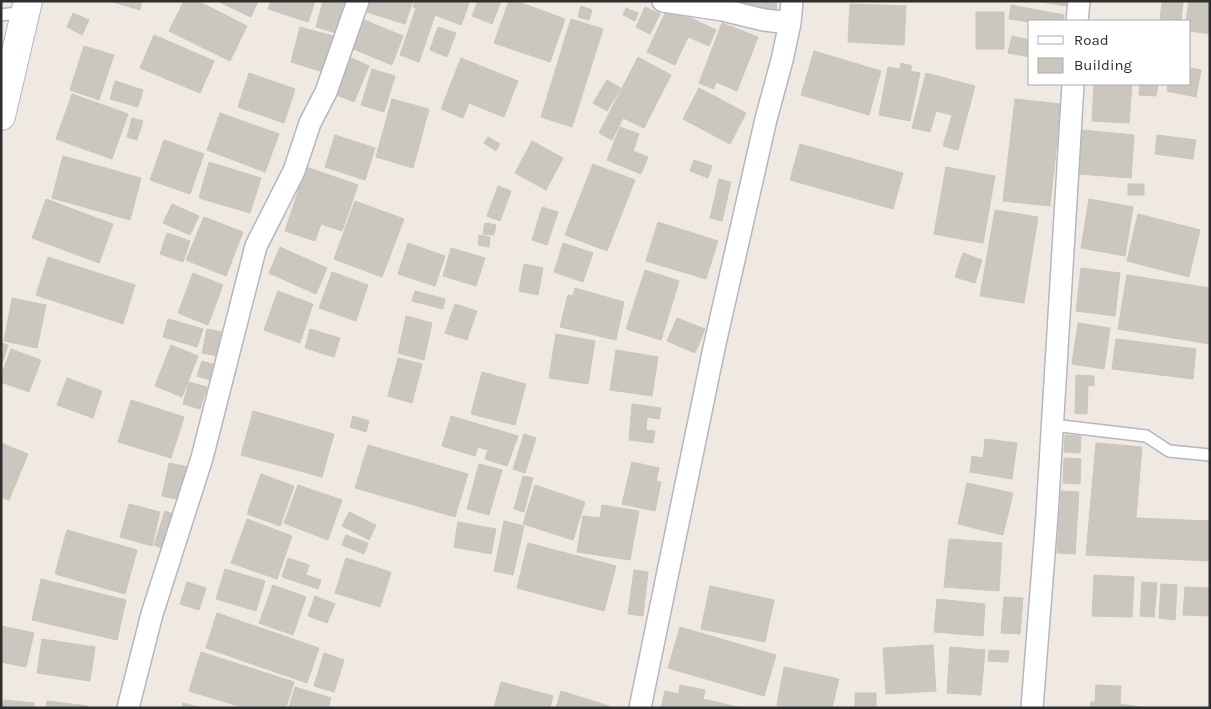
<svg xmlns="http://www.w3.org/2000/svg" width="1211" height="709" font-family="Karla,sans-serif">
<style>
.building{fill:#cbc7bf;stroke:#cbc5ba}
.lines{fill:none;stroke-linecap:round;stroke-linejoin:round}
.service-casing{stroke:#b4b7c1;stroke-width:14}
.minor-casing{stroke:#b4b7c1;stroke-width:24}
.tertiary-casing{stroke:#b4b7c1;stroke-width:30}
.service{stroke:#fff;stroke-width:11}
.minor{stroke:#fff;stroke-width:21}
.tertiary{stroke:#fff;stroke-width:28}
</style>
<rect width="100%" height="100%" fill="#efe9e1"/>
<path class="building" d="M110,1H142L140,10Z
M184,1H198L247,26L230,61L169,31Z
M217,1H258L251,17Z
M271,1H315L308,22L268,9Z
M323,1H348L340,34L316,27Z
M367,1H413L405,24L364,11Z
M415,1H470L461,25L435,15L419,62L400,55L416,8L413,7Z
M478,1H501L492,24L472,16Z
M509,1H516L565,19L550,62L494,43Z
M732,1H777L776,12L731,5Z
M1035,1H1067V6Z
M1162,1H1183L1181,21H1160Z
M1189,1H1210V34L1190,31V21H1186Z
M850,4L906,6L904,45L848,42Z
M1011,5L1064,15L1063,21L1030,22L1009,19Z
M581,6L592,10L589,20L578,17Z
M645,7L660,14L650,34L636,27Z
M668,7L716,30L709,46L688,37L675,65L647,52Z
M626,8L638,13L635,21L623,15Z
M976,12H1004V49H976Z
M73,13L89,20L82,35L67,27Z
M362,19L403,36L392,65L351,48Z
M571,19L603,29L572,127L541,117Z
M722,23L758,37L737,91L716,82L714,89L699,83Z
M300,27L333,36L323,72L291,62Z
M438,27L456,33L447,57L430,50Z
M154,35L214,61L200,93L140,68Z
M1012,36L1030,40V57L1008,53Z
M84,46L114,55L99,100L70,90Z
M814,51L881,71L869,115L801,95Z
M347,56L369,66L354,102L332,93Z
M638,57L671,75L644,128L623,118L612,140L599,133Z
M461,58L518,81L504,117L469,103L463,118L441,109Z
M901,63L912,66L910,71L920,73L910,121L879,115L888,67L900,69Z
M1190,68L1201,70L1196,97L1167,91L1168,84H1190Z
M372,69L395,76L384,112L361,105Z
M249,73L295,89L284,123L238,107Z
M926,73L975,86L958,150L943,146L952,115L936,111L930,132L912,128Z
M607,80L621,88L607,111L593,103Z
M115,81L143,90L138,107L110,99Z
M1094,84H1132L1129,123L1092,121Z
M1140,84H1158L1156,96L1139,95Z
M699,88L746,113L730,144L683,119Z
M72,94L128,114L112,159L56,139Z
M392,99L429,109L413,168L376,157Z
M1015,99L1061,104L1050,206L1003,201Z
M220,113L279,134L265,172L207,150Z
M132,118L143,121L137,140L127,137Z
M620,127L639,134L633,151L648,157L641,174L607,160Z
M1082,130L1134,135L1131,178L1079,174Z
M335,135L375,148L365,180L325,167Z
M1157,135L1196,140L1193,159L1155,154Z
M488,137L500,144L496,151L484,143Z
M164,140L204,154L190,194L150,180Z
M532,141L563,158L546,190L515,173Z
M800,144L903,173L893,209L790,180Z
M63,156L141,178L130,220L52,198Z
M694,160L712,166L708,178L690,171Z
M209,162L261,178L250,213L199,198Z
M593,164L635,180L607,251L565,235Z
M306,167L358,185L342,231L321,224L315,241L285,231Z
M946,167L995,176L983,243L934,234Z
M719,179L731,182L722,221L710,218Z
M1128,184H1144V195H1128Z
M498,186L511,191L500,221L487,216Z
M46,199L113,224L99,263L32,238Z
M1089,199L1133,207L1125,256L1081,248Z
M355,201L404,219L382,277L334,259Z
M172,204L199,216L190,235L163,223Z
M542,207L558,212L547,245L532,240Z
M995,210L1038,217L1024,303L980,296Z
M1138,214L1200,230L1189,277L1127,261Z
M204,217L243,232L226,276L186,260Z
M658,222L718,241L706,279L646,261Z
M485,223L496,225L494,235L483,234Z
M167,233L190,241L183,262L160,254Z
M479,235L490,237L489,247L478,245Z
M408,243L445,256L435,286L398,274Z
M563,243L593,253L583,282L554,272Z
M280,247L327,268L316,294L269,273Z
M451,248L485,258L476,286L443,276Z
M963,253L982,260L975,283L955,277Z
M48,257L135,285L123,324L36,295Z
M524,264L543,268L538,295L519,291Z
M1081,268L1120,273L1115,316L1076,311Z
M645,270L679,281L661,340L626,329Z
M332,272L368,285L356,321L319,308Z
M193,273L223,285L208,325L178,313Z
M1127,275L1210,288V344L1118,329Z
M575,288L624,302L616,340L560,327L568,295L573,296Z
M278,291L313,304L300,343L264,330Z
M415,291L445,299L443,309L412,301Z
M12,298L46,305L37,348L4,341Z
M455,304L477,311L467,340L445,333Z
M406,316L432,323L424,360L398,353Z
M677,318L705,329L695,353L667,341Z
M168,319L203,329L197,347L163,337Z
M1078,323L1110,328L1104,369L1072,364Z
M207,329L222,332L218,356L202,353Z
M310,329L340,338L334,357L305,348Z
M556,334L595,341L588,384L549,378Z
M1116,339L1196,349L1193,379L1112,369Z
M1,343L8,345L3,361H1Z
M171,345L198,356L182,397L155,386Z
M11,349L41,360L29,392L1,382V376Z
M616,350L658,357L652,396L610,390Z
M398,358L422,364L412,403L388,396Z
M202,361L216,365L210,380L197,376Z
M482,372L526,384L515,425L471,414Z
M1076,375L1094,376V386L1088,385L1087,414L1075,413Z
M67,378L102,391L93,418L57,405Z
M189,382L207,387L200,409L183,404Z
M131,400L184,417L171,458L118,442Z
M632,404L661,408L659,419L647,417L646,430L655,431L653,443L629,440Z
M253,411L334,434L322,477L241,455Z
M353,416L369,421L366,432L350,427Z
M451,416L518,436L507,466L485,459L488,450L478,447L475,456L442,446Z
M524,434L536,438L525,473L513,469Z
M1065,435L1081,436L1080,453L1064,452Z
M985,439L1017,443L1012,479L970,472L972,456L983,458Z
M1,443L28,454L9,500L1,497Z
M1096,443L1142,447L1136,518L1210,521V561L1086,555Z
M368,445L468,474L455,517L355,488Z
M1064,458L1081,459L1080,484L1063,483Z
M632,462L659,468L656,481L661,482L655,511L622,504Z
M169,463L188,467L181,500L162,496Z
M479,464L502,470L489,515L467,509Z
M261,474L294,486L280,526L247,514Z
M523,476L533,478L524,512L514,509Z
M967,483L1013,493L1003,535L958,524Z
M298,485L342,500L328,540L284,523Z
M535,485L585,502L573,540L523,524Z
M1061,491L1079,492L1075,554L1057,553Z
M129,504L160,512L152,546L120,537Z
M602,505L639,511L630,560L577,552L583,516L600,518Z
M165,511L176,515L165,549L154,545Z
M349,512L376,525L369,540L342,526Z
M247,519L292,536L277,579L231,563Z
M504,521L524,526L513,575L494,571Z
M458,522L496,529L491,554L454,547Z
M67,530L137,550L125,594L55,574Z
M346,535L368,543L364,554L342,545Z
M949,539L1002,543L999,591L944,587Z
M528,543L616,566L604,611L517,588Z
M288,558L309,565L306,575L321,580L318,589L282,577Z
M346,558L391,572L380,607L335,593Z
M225,569L265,581L256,611L216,599Z
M634,570L648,572L643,616L628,614Z
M1094,575L1134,577L1132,617L1092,616Z
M41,579L126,600L117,640L32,620Z
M187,582L206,588L199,610L180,604Z
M1142,582L1157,583L1154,617L1140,616Z
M1161,584L1177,585L1175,620L1159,618Z
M273,585L306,597L293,635L259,623Z
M710,586L774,600L765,642L701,629Z
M1185,587L1210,588V616L1183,615Z
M315,596L335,604L327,623L308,616Z
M1004,597L1023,598L1020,634L1001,633Z
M937,599L985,604L983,636L934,632Z
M217,613L319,648L307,683L206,648Z
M1,626L34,633L26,667L1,662Z
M680,627L776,655L764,696L668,668Z
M42,639L95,647L90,681L37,673Z
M933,645L936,691L886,694L883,648Z
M950,647L985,650L981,695L947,693Z
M989,650L1009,651L1008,662L988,661Z
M201,652L294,682L286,708H245L189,691Z
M324,653L344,660L334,692L314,686Z
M784,667L839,679L832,708H789L777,705Z
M501,682L553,696L550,708H494Z
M680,685L705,690L703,699L742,708H661L665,691L679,694Z
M1096,685L1121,686L1120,704L1147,708H1090L1091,702H1095Z
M295,687L331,698L328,708H289Z
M561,691L609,706L608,708H556Z
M855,693H876V706H855Z
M4,700L34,703V708H3Z
M47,701L88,706V708H46Z
M183,703L202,708H182Z"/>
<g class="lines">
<g class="service-casing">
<path id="service" d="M1,15L25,12
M1053,425L1146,436L1169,451L1210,455"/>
</g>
<g class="minor-casing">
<path id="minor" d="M663,1L723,10L764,20L790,23
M1077,21L1079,1
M128,708L152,614L202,458L256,246L294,171L310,123L326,92L358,1
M640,708L714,348L766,119L782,60L790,23L792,1
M1032,708L1047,515L1073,84"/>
</g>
<g class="tertiary-casing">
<path id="tertiary" d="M1,116L28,1"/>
</g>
<use href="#service" class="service"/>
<use href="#minor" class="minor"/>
<use href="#tertiary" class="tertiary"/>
</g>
<rect width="1211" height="709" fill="none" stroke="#2e2e2e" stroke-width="5"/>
<rect x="1028" y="20" width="162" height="65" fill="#ffffff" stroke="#ababab"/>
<rect x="1038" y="36" width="25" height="8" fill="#ffffff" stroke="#ababab"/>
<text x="1074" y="45" font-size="15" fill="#2e2e2e">Road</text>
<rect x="1038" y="58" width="25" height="15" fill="#cbc7bf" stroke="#ababab"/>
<text x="1074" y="70" font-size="15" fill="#2e2e2e">Building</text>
</svg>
